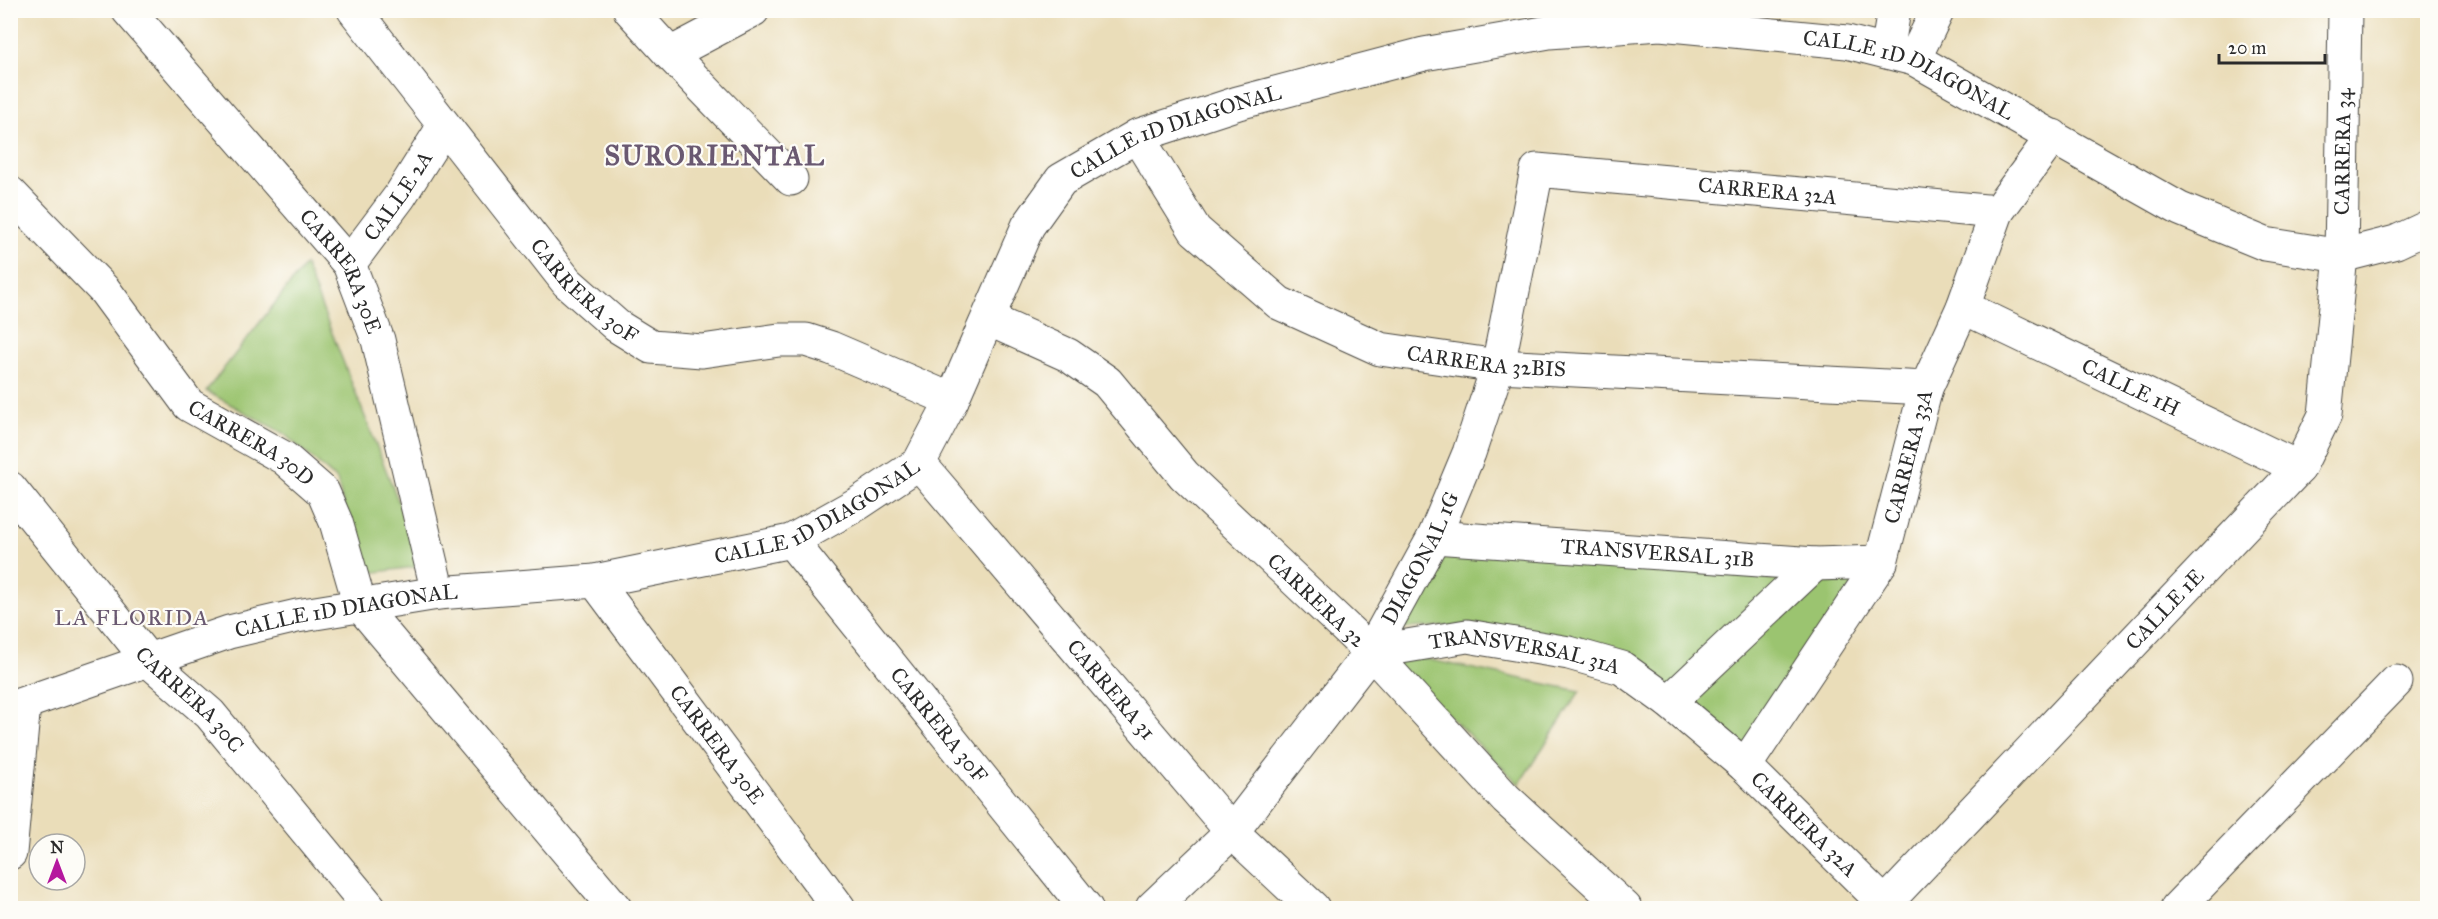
<svg xmlns="http://www.w3.org/2000/svg" width="2438" height="919" font-family="'IM FELL Great Primer',serif">
<style>
.green{fill:#9bc470;stroke:#63784e;stroke-width:1.5}
.lines{fill:none;stroke-linecap:round;stroke-linejoin:round}
.minor-casing{stroke:#484640;stroke-width:35}
.minor{stroke:#fff;stroke-width:33}
.labels{text-anchor:middle;dominant-baseline:central;stroke-width:4.5;stroke-linejoin:round;paint-order:stroke}
.street-label{font-size:21px;fill:#2b2b2b;stroke:#fdfcf7}
.neighbourhood-label{font-size:22px;letter-spacing:1.5px;fill:#6a5971;stroke:#fdfcf7}
.district-label{font-size:27px;font-weight:bold;letter-spacing:1.5px;fill:#6a5971;stroke:#fdfcf7}
</style>
<rect width="100%" height="100%" fill="#fdfcf7"/>
<filter id="ink" filterUnits="userSpaceOnUse"><feTurbulence type="fractalNoise" baseFrequency=".0167" numOctaves="2"/><feDisplacementMap in="SourceGraphic" scale="12" xChannelSelector="R" yChannelSelector="G"/><feConvolveMatrix kernelMatrix="1 2 1 2 8 2 1 2 1" color-interpolation-filters="sRGB"/></filter>
<filter id="wash" filterUnits="userSpaceOnUse"><feTurbulence type="fractalNoise" baseFrequency=".008" numOctaves="4" result="noise"/><feDisplacementMap in="SourceGraphic" scale="24" xChannelSelector="R" yChannelSelector="G"/><feGaussianBlur stdDeviation="1.35" result="paint"/><feColorMatrix in="noise" values="0 0 0 0 0 0 0 0 0 0 0 0 0 0 0 0 0 1.4 0 .05"/><feComposite in="paint" operator="in"/></filter>
<g filter="url(#wash)">
<rect width="100%" height="100%" fill="#eaddb9"/>
<path class="green" d="M305,265L424,566L361,574L337,480L283,433L206,391Z
M1429,541L1798,582H1855L1743,750L1624,658L1475,625L1382,629Z
M1382,650L1580,691L1519,784Z"/>
</g>
<g filter="url(#ink)">
<g class="lines">
<g class="minor-casing">
<g id="minor">
<path id="s1" d="M128,10L349,264L378,340L438,593"/>
<path id="s2" d="M354,10L567,282L617,326L651,347L702,351L779,340H806L831,348L952,400"/>
<path d="M630,10L670,54L791,179"/>
<path d="M1887,52L1894,10"/>
<path d="M670,54L753,10"/>
<path d="M1914,59L1938,10"/>
<path id="s3" d="M1137,136L1195,230L1279,303L1380,349L1498,366L1926,388"/>
<path id="s4" d="M10,193L105,291L189,405L284,458L323,492L336,522L360,605L615,908"/>
<path id="s5" d="M349,264L400,196L444,126"/>
<path id="s6" d="M1963,307L2299,468"/>
<path id="s7" d="M988,319L1068,355L1107,382L1184,475L1371,652L1506,799L1625,908"/>
<path id="s8" d="M919,463L1232,832L1313,908"/>
<path id="s9" d="M10,488L149,661L210,714L370,908"/>
<path id="s10" d="M1434,537L1815,564L1881,562"/>
<path id="s11" d="M791,541L1086,908"/>
<path id="s12" d="M595,581L839,908"/>
<path id="s13" d="M1371,652L1467,636L1569,653L1622,668L1669,702L1745,766L1889,908"/>
<path d="M1669,702L1815,564"/>
<path id="s14" d="M10,708L229,632L297,616L438,593L595,581L791,541L859,503L919,463L952,400L1028,226L1061,180L1137,136L1238,103L1424,54L1549,32L1660,24L1847,42L1914,59L2180,209L2265,244L2341,256L2396,242L2428,227"/>
<path id="s15" d="M1745,766L1881,562L1926,388L1963,307L1997,212L2053,136"/>
<path d="M10,853L24,704"/>
<path id="s16" d="M1152,908L1232,832L1371,652L1434,537L1469,453L1498,366L1537,170L1997,212"/>
<path id="s17" d="M1881,908L2299,468L2325,415L2341,256L2345,10"/>
<path d="M2177,908L2396,682"/>
</g>
</g>
<use href="#minor" class="minor"/>
</g>
</g>
<g class="labels">
<g class="street-label">
<text stroke="none"><textPath href="#s14" startOffset="2151">CALLE 1D DIAGONAL</textPath></text>
<text stroke="none"><textPath href="#s14" startOffset="1395">CALLE 1D DIAGONAL</textPath></text>
<text stroke="none"><textPath href="#s17" startOffset="930">CARRERA 34</textPath></text>
<text stroke="none"><textPath href="#s16" startOffset="1083">CARRERA 32A</textPath></text>
<text stroke="none"><textPath href="#s5" startOffset="84">CALLE 2A</textPath></text>
<text stroke="none"><textPath href="#s1" startOffset="339">CARRERA 30E</textPath></text>
<text stroke="none"><textPath href="#s2" startOffset="364">CARRERA 30F</textPath></text>
<text stroke="none"><textPath href="#s3" startOffset="440">CARRERA 32BIS</textPath></text>
<text stroke="none"><textPath href="#s6" startOffset="186">CALLE 1H</textPath></text>
<text stroke="none"><textPath href="#s4" startOffset="351">CARRERA 30D</textPath></text>
<text stroke="none"><textPath href="#s15" startOffset="354">CARRERA 33A</textPath></text>
<text stroke="none"><textPath href="#s14" startOffset="837">CALLE 1D DIAGONAL</textPath></text>
<text stroke="none"><textPath href="#s10" startOffset="224">TRANSVERSAL 31B</textPath></text>
<text stroke="none"><textPath href="#s16" startOffset="444">DIAGONAL 1G</textPath></text>
<text stroke="none"><textPath href="#s7" startOffset="438">CARRERA 32</textPath></text>
<text stroke="none"><textPath href="#s17" startOffset="412">CALLE 1E</textPath></text>
<text stroke="none"><textPath href="#s14" startOffset="351">CALLE 1D DIAGONAL</textPath></text>
<text stroke="none"><textPath href="#s13" startOffset="156">TRANSVERSAL 31A</textPath></text>
<text stroke="none"><textPath href="#s8" startOffset="297">CARRERA 31</textPath></text>
<text stroke="none"><textPath href="#s9" startOffset="278">CARRERA 30C</textPath></text>
<text stroke="none"><textPath href="#s11" startOffset="236">CARRERA 30F</textPath></text>
<text stroke="none"><textPath href="#s12" startOffset="204">CARRERA 30E</textPath></text>
<text stroke="none"><textPath href="#s13" startOffset="496">CARRERA 32A</textPath></text>
</g>
<g class="neighbourhood-label">
<text x="132" y="617">LA FLORIDA</text>
</g>
<g class="district-label">
<text x="715" y="155">SURORIENTAL</text>
</g>
</g>
<rect width="2438" height="919" fill="none" stroke="#fdfcf7" stroke-width="36"/>
<g transform="translate(57 862)"><circle r="28" fill="#fdfcf7" stroke="#a9a8a5" stroke-width="1.5"/>
<path d="M0-4.5L10 22L0 15L-10 22Z" fill="#b5179e"/>
<text y="-9" font-size="16" font-weight="bold" text-anchor="middle" fill="#2b2b2b">N</text>
</g>
<path d="M2219 54v9h106v-9" fill="none" stroke="#2b2b2b" stroke-width="3"/>
<text x="2228" y="54" font-size="18" fill="#2b2b2b" stroke="#fdfcf7" stroke-width="4.5" paint-order="stroke">20 m</text>
</svg>
